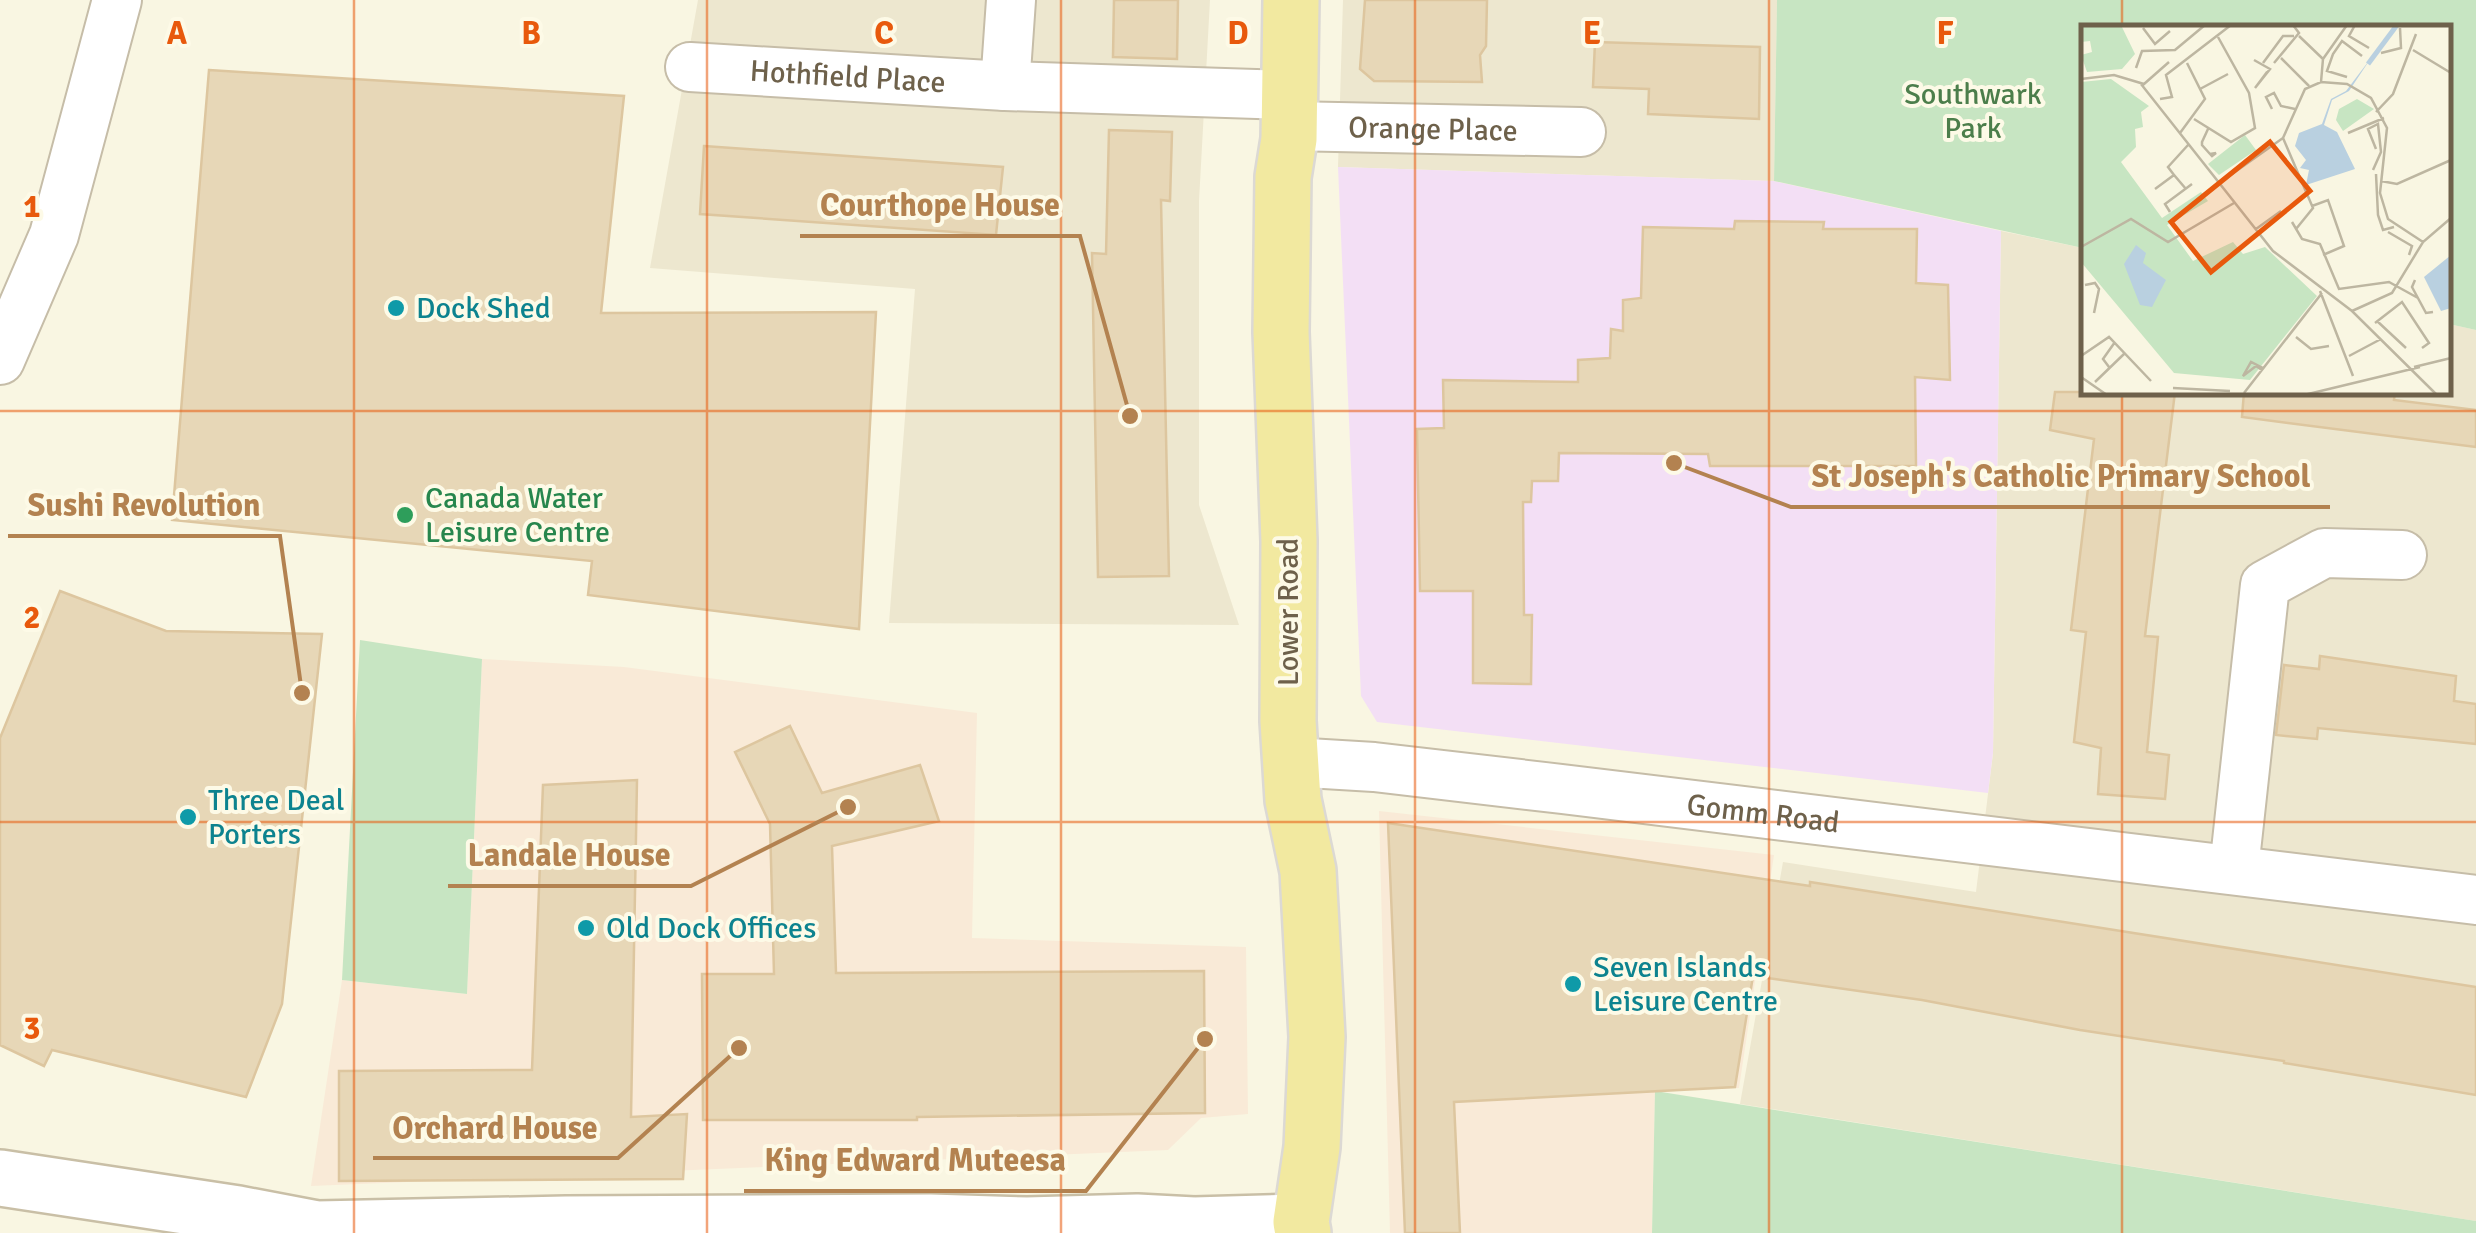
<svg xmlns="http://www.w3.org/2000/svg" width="2476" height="1233" font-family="Signika,sans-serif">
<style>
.residential{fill:#ede7cf}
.commercial{fill:#f9ead7}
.education{fill:#f3dff5}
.green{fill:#c7e5c2}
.building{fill:#e7d7b7;stroke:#ddc69f;stroke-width:2.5}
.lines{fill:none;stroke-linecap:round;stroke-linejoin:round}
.street-casing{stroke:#c6bda8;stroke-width:52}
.secondary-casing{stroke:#c9bfa6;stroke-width:60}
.primary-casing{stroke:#dcd9d4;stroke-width:60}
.street{stroke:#fff;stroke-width:48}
.secondary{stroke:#fff;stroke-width:55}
.primary{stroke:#f2e9a0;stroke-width:55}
.grid{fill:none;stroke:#e8590c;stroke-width:2.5;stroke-opacity:0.55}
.culture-dot{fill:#0f9aa8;stroke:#fdfae7;stroke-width:4}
.leisure-dot{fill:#2e9e5b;stroke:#fdfae7;stroke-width:4}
.labels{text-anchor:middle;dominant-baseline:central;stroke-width:8;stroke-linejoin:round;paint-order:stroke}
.street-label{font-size:30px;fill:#6e614b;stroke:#fdfae7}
.park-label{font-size:30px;fill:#4c7e4b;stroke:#fdfae7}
.culture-label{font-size:30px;fill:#0d838f;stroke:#fdfae7;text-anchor:start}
.leisure-label{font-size:30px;fill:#27864d;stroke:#fdfae7;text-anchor:start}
.inset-river{fill:none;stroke:#b9d0e0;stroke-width:5}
.inset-road{fill:none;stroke:#bdb6a1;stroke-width:2.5}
.view{fill:#e8590c;fill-opacity:0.15;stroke:#e8590c;stroke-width:5}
.inset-edge{fill:none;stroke:#6e614b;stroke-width:5}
.grid-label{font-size:32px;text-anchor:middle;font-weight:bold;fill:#e8590c;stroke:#fdfae7;stroke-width:8;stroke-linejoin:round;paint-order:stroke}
.leader{fill:none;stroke:#b38250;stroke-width:4}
.callout-dot{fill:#b38250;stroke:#fdfae7;stroke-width:4}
.callout-label{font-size:32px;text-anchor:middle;font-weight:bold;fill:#b38250;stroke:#fdfae7;stroke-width:8;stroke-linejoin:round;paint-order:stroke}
</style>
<rect width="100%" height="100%" fill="#f9f6e2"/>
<path class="residential" d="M698,0H1210L1199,201V505L1239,625L889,623L915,289L650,268Z
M1343,0H1777L1774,181L1338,167Z
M2001,231L2083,248L2084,392H2448L2449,324L2476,330V1221L1740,1104L1783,862L1976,892L1993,753Z"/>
<path class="commercial" d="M482,659L624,667L977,713L972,938L1246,947L1248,1114L1201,1118L1168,1150L311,1186L342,980L467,994Z
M1379,811L1774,855L1739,1088L1655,1091L1652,1233H1390Z"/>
<path class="education" d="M1338,167L1774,181L2001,231L1993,753L1988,793L1377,722L1361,696Z"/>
<path class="green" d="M1777,0H2476V330L2449,324L2448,28H2084L2083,248L1774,181Z
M360,640L482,659L467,994L342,980Z
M1655,1091L2476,1221V1233H1652Z"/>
<path class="building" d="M1114,0H1178L1177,59L1113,57Z
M1365,0H1487L1486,46L1480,55L1482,82L1374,81L1360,69Z
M1595,42L1760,47L1759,119L1648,114L1649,89L1593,87Z
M209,70L624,96L601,313L876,312L859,629L588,595L592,561L172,520Z
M1109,130L1172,132L1170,201L1161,200L1169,576L1098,577L1092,253L1106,254Z
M704,146L1003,167L996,235L700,214Z
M1735,221L1824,222L1823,229H1917L1916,283L1948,285L1950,380L1915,377L1916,466H1710L1708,454L1559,453L1558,481H1532L1531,502H1523L1524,615H1532L1531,684L1473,683V591H1420L1417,429L1444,428L1443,380L1578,382V360L1610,358L1611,329L1623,331V300L1641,298L1643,227L1734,229Z
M2055,392H2175L2145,636L2158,637L2147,752L2169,755L2165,799L2098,794L2101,748L2074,742L2086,632L2071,630L2094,439L2050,430Z
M2244,392H2395L2394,400L2476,410V447L2242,417Z
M60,591L166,631L322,634L282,1004L246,1097L52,1050L44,1066L0,1045V738Z
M2320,656L2456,676L2454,701L2476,704V744L2318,728L2317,739L2276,735L2284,665L2319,669Z
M790,726L822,793L920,765L939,821L832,846L836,973L1204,971L1205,1113L917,1117V1120H703L702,974H774L770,824L735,752Z
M637,780L631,1117L687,1114L683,1179L339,1181V1071L532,1070L543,785Z
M1388,823L1810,886V882L2476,987V1095L2284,1063V1061L2080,1030L1922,1000L1753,976L1735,1087L1454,1102L1460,1233H1405Z"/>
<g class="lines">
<g class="street-casing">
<g id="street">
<path id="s1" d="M690,67L1005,86L1288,95"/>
<path d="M1005,86L1011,0"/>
<path id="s2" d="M1288,126L1581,132"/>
<path d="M0,360L54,235L117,0"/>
<path id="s3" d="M1291,762L1374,767L1562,789L2476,900"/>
<path d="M2234,869L2265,585L2324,553L2402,555"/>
</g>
</g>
<g class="secondary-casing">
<path id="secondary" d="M0,1178L238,1214L317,1229L566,1224L930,1222L1027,1225L1137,1222L1194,1225L1301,1222"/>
</g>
<g class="primary-casing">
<path id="primary" d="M1291,0L1289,139L1283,177L1281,332L1289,541L1288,721L1293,800L1308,871L1317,1037L1312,1147L1301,1222L1303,1233"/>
</g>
<use href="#street" class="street"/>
<use href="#secondary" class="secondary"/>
<use href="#primary" class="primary"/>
</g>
<path class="grid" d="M354,0V1233M707,0V1233M1061,0V1233M1415,0V1233M1769,0V1233M2122,0V28M2122,392V1233M0,411H2476M0,822H2476"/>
<g class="culture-dot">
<circle cx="396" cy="308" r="10"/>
<circle cx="188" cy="817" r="10"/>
<circle cx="586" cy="928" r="10"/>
<circle cx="1573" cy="984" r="10"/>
</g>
<circle class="leisure-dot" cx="405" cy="515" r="10"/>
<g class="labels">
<g class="street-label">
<text stroke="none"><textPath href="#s1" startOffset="158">Hothfield Place</textPath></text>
<text stroke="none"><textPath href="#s2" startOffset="145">Orange Place</textPath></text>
<text transform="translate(1288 612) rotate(-90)">Lower Road</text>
<text stroke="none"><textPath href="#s3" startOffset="475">Gomm Road</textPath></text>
</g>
<g class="park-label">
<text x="1973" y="94">Southwark<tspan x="1973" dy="34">Park</tspan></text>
</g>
<g class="culture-label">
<text x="416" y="308">Dock Shed</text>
<text x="208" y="800">Three Deal<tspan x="208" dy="34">Porters</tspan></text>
<text x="606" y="928">Old Dock Offices</text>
<text x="1593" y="967">Seven Islands<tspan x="1593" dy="34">Leisure Centre</tspan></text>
</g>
<g class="leisure-label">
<text x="425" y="498">Canada Water<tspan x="425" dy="34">Leisure Centre</tspan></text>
</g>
</g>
<g transform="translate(2081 25)">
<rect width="370" height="370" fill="#f9f6e2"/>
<path d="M0,0H40L54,29L41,44L6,47L0,30L11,27L9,16L0,17ZM30,54L68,81L60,87L62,102L54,104L55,122L40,137L81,193L120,167L127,176L86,200L112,236L152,217L162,229L184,222L236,271L169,355L93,348L0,237V57ZM276,74L293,84L262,106L255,95L258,84ZM164,110L175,125L138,150L127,139Z" fill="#c7e5c2"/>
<path d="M290,33L268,66L251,75L243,100L256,107L274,144L225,160L228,145L219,143L225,135L214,121L218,108L241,99L250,74L265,66ZM55,220L65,228L62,238L85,255L71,282L59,280L43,239ZM370,230V283L360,286L343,252Z" fill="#b9d0e0"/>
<path class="inset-river" d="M287,39L316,0"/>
<path class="inset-road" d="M274,0L268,11L288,23M62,3L74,19L89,6M218,11L242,34M332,25L370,48M300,28L320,23L319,3M200,33L228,61M173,35L189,44L174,63L186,47M182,38L202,11H213M193,38L218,8L212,0M55,43L61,26L94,25L124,0M266,52L246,46L252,29L261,16L281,31M0,54L33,50L63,59L88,37M240,57L242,34L266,0M60,59L192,226L271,286L356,370M119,64L147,49M79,74L91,72L85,50L150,0M191,84L185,72L193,68L200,81L214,84M295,87L312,69L335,9M113,94L150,117L174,103L168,68L137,12M127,104L121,117V120L129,129L131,131L135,128L129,129M99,108L124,74L106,38M267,108L303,93M202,113L232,183L215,204M292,145L300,127L297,99L287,104L295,124M295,149L297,190L302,205L313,202M93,150L87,142L107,120M300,156L316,159L370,135M137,159L202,113L224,64L240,57L266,59L290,73L306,103L299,168L307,194L342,217M74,164L93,150L105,164M231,181L247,175L263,221L242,230M89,187L84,179L111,159M211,197L221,214L239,219L258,264L308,257L337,273M175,204L200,186M307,207L331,221L328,230M0,222L50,194L87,217L153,178M0,247V282M334,255L331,262L345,288L352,287M4,260L14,258L18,264L13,288M239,266L272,351M271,286L311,268L342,217L370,193M296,296L325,323M294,298L321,277L348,318L341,323M215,312L230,324L248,321M0,331L28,312L70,356M268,331L300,314M28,342L22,334L34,317M333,342L370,333M181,345L175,341L162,351L170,337L182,343M0,352L26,370M14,357L43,329M92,363L149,366M163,368L241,268M223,370L339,342"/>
<path class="view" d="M189,117L229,166L130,247L90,197Z"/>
<rect width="370" height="370" class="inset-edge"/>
</g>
<g class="grid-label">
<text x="177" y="44">A</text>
<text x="531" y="44">B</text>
<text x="884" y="44">C</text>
<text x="1238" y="44">D</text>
<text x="1592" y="44">E</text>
<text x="1945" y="44">F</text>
<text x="32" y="217">1</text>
<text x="32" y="628">2</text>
<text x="32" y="1039">3</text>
</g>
<path class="leader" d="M1130 416L1080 236H800M1674 463L1791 507H2330M302 693L280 536H8M848 807L691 886H448M739 1048L618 1158H373M1205 1039L1086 1191H744"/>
<g class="callout-dot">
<circle cx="1130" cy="416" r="10"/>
<circle cx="1674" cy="463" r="10"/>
<circle cx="302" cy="693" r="10"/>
<circle cx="848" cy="807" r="10"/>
<circle cx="739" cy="1048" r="10"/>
<circle cx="1205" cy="1039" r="10"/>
</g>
<g class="callout-label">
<text x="940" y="216">Courthope House</text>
<text x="2061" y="487">St Joseph's Catholic Primary School</text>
<text x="144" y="516">Sushi Revolution</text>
<text x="569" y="866">Landale House</text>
<text x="495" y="1139">Orchard House</text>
<text x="915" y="1171">King Edward Muteesa</text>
</g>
</svg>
